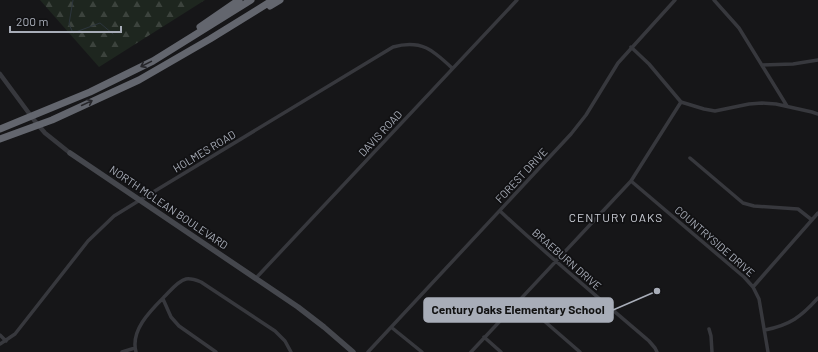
<svg xmlns="http://www.w3.org/2000/svg" width="818" height="352" font-family="Barlow,sans-serif">
<style>
.forest{fill:url(#forest-firs)}
.lines{fill:none;stroke-linecap:round;stroke-linejoin:round}
.stream{stroke:#2c353c;stroke-width:1}
.minor{stroke:#37383d;stroke-width:3.5}
.tertiary{stroke:#37383d;stroke-width:4.5}
.secondary{stroke:#45474d;stroke-width:5.5}
.motorway{stroke:#63666e;stroke-width:7}
.oneway{stroke:#26262a}
.labels{text-anchor:middle;dominant-baseline:central;stroke-width:3.5;stroke-linejoin:round;paint-order:stroke}
.street-label{font-size:11px;fill:#a8adb8;stroke:#111113}
.neighbourhood-label{font-size:12px;letter-spacing:1px;fill:#c9ccd4;stroke:#111113}
.leader{fill:none;stroke:#a8adb8;stroke-width:1.5}
.callout-dot{fill:#a8adb8;stroke:#111113;stroke-width:1.5}
.callout{fill:#a8adb8;stroke:#a8adb8;stroke-width:1.5}
.callout-label{font-size:12px;text-anchor:middle;font-weight:bold;fill:#111}
</style>
<defs>
<pattern id="forest-firs" width="22" height="20" patternUnits="userSpaceOnUse"><rect width="22" height="20" fill="#1e261f"/><path d="M5 1l3.5 6h-7zM16 11l3.5 6h-7z" fill="#3c433d"/></pattern>
</defs>
<rect width="100%" height="100%" fill="#161618"/>
<path class="forest" d="M40,0H205L99,67Z"/>
<g class="lines">
<path class="stream" d="M73,0L69,24L73,33L100,23L113,34"/>
<path class="minor" d="M714,0L739,28L787,106
M631,47L649,64L681,102L704,109L715,111L749,104L762,103L776,104L812,112L818,114
M762,65L793,64L818,60
M690,158L743,203L754,206L798,209L812,220
M631,181L744,277L753,287L759,299L768,352
M500,211C548,256 599,298 649,341L655,348L657,352
M256,278L517,0
M753,287L818,213
M163,299L171,317L179,326L216,352
M520,300L580,352
M391,327L422,352
M709,329L711,336L712,352
M765,330C790,325 801,317 818,298
M0,335L6,341
M484,337L501,352
M0,344L15,334L88,241L114,216L140,200L393,47C421,39 433,50 452,68
M122,352L135,348
M136,352C130,330 151,310 165,296C171,290 178,281 186,279C191,278 196,280 201,282L275,331L285,341L291,352
M368,352L571,134L586,115L618,63L675,0
M471,352L631,181L681,102"/>
<path class="tertiary" d="M0,74L34,120L45,133L70,153"/>
<path class="secondary" d="M70,153L298,307L324,327L353,352"/>
<path class="motorway" d="M270,6L280,0
M200,27L239,0
M0,129L90,92L153,61L251,0
M0,139L52,120L139,80L210,39L273,0"/>
</g>
<defs><path id="oneway-shaft" d="M-6 0H5M1.5-3L5.5 0L1.5 3" fill="none" stroke-width="1.6" stroke-linecap="round" stroke-linejoin="round"/></defs>
<g class="oneway">
<use href="#oneway-shaft" transform="translate(146 64) rotate(154)"/>
<use href="#oneway-shaft" transform="translate(87 103) rotate(-25)"/>
</g>
<g class="labels">
<g class="street-label">
<text transform="translate(380 133) rotate(-47)">DAVIS ROAD</text>
<text transform="translate(204 151) rotate(-31)">HOLMES ROAD</text>
<text transform="translate(521 175) rotate(-47)">FOREST DRIVE</text>
<text transform="translate(169 207) rotate(34)">NORTH MCLEAN BOULEVARD</text>
<text transform="translate(715 241) rotate(41)">COUNTRYSIDE DRIVE</text>
<text transform="translate(567 259) rotate(41)">BRAEBURN DRIVE</text>
</g>
<g class="neighbourhood-label">
<text x="616" y="217">CENTURY OAKS</text>
</g>
</g>
<path class="leader" d="M657 291L613 310"/>
<circle class="callout-dot" cx="657" cy="291" r="4"/>
<rect class="callout" x="424" y="298" width="189" height="24" rx="4"/>
<g class="callout-label">
<text x="518" y="314">Century Oaks Elementary School</text>
</g>
<path d="M10 26v6h111v-6" fill="none" stroke="#a8adb8" stroke-width="2"/>
<text x="16" y="26" font-size="12" fill="#a8adb8" stroke="#111113" stroke-width="3" paint-order="stroke">200 m</text>
</svg>
